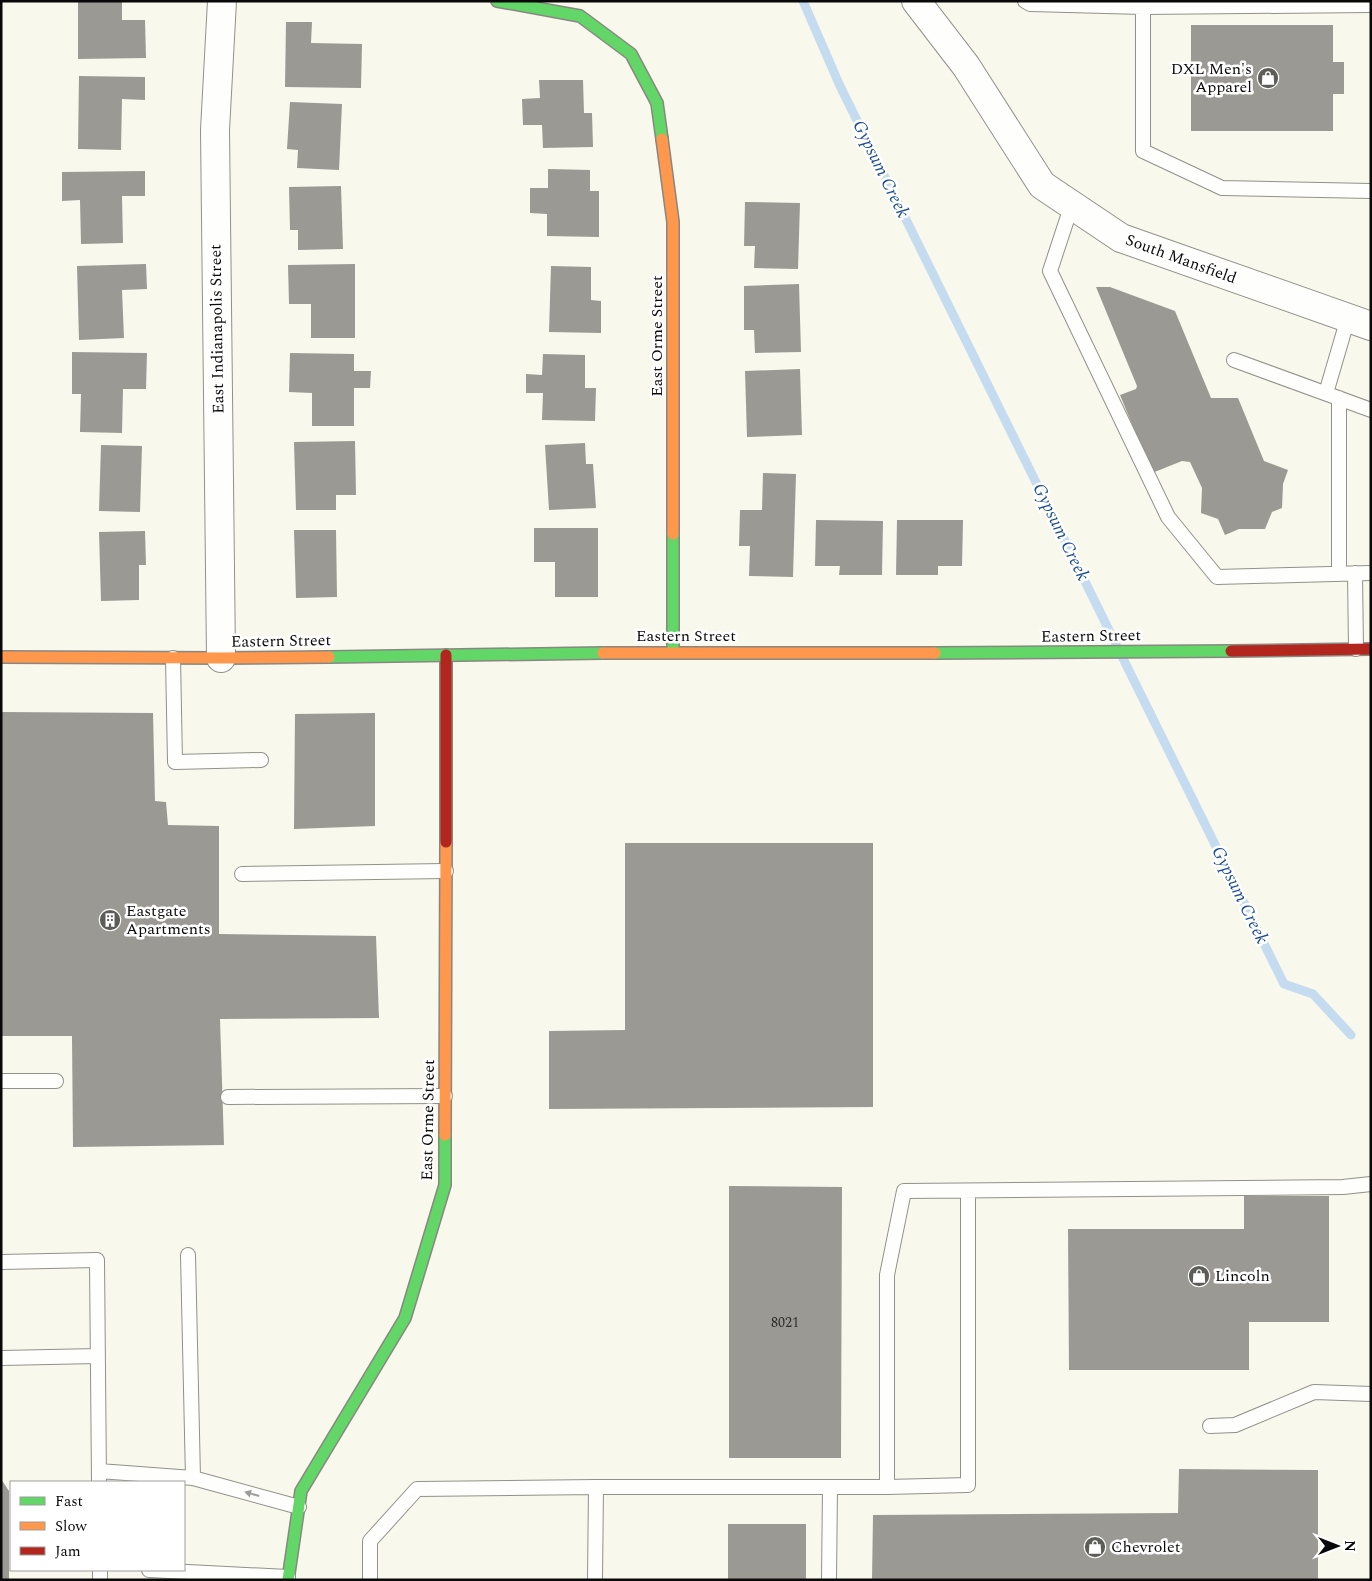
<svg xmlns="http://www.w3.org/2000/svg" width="1372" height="1581" font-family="Spectral,serif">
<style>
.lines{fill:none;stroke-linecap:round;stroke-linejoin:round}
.stream{stroke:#c5dbf0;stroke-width:9}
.building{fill:#9b9993}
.lane-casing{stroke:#91918b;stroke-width:16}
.street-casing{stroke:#91918b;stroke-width:30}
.fast-casing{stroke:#888782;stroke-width:14}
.slow-casing{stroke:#888782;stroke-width:14}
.jam-casing{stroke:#888782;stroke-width:14}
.lane{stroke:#fefefc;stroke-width:14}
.street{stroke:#fefefc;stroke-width:28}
.fast{stroke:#63d668;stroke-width:11}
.slow{stroke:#ff974d;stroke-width:11}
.jam{stroke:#b3261e;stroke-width:11}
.oneway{fill:#9c9c9b}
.labels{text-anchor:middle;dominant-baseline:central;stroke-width:5;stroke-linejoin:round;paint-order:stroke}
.number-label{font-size:14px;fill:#2e2d2c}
.poi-label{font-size:16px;fill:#090909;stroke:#fff;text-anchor:start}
.street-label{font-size:16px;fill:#090909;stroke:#fff}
.water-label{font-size:18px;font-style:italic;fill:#1b4c92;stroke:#fff}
</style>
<rect width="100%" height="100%" fill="#f9f8ec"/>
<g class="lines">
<path class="stream" d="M803,1L840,86L1284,984L1313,994L1351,1035"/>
</g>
<path class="building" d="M78,1H122V20H145L146,58L78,59Z
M286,22H312L311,43L362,44L361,88L285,87Z
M1191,25H1333V62H1344V94H1333V131H1191Z
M79,76L145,77V100L122,99L121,150L78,149Z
M539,80H583L584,113H592L593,147L543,148L542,125H523L522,99L540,98Z
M290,102L342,104L339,170L297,168L298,150L287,149Z
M548,169L590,170V191H599V237L547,236V214L530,213V188H548Z
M145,171V196H122L123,243L81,244L80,200L62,201V172Z
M341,186L343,249L298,250V230H290L289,187Z
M745,202L800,203L798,269L754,268L755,246H744Z
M146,264L147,289L122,290L124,338L79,340L77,266Z
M355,264V338H311V304H289L288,265Z
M551,266L591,267V300L601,301V333L549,332Z
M799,284L801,352L755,353L754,330H744V286Z
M1096,287H1110L1175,311L1211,398H1238L1264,461L1288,470L1283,484L1282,508L1272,512L1265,529H1239L1225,535L1218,519L1201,513L1202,488L1190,462L1182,461L1152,473L1120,395L1136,389L1137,386Z
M72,352L147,353L146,389H123L122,433L80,432L81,394H72Z
M290,353L354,354V371H371L370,388H354V426H312V393L289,392Z
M543,354L585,355V388H596L595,421L542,420L543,393H526V374L542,375Z
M800,369L802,435L747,437L745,371Z
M355,441L356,495H336V510H296L294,442Z
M585,443L586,464H593L596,508L549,510L545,445Z
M101,445L142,446L140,512L99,511Z
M763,473L796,474L793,577L749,576L750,546H739L740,510H762Z
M816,520L883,521L882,575H839L840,566H815Z
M897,520H963L962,566H938V575H896Z
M534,528H598V597H555V562H534Z
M294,530H336L337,597L296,598Z
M145,531L146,565H139V600L101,601L99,532Z
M1,712L153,713L155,801L166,802L168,825L219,826V934L376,936L379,1018L220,1019L224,1145L73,1147L72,1036H1Z
M375,713V826L294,829L295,714Z
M625,843H873V1107L549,1109V1031L625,1030Z
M729,1186L842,1187L841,1458H729Z
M1244,1196H1329V1322H1249V1370H1069L1068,1229H1244Z
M1179,1469L1318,1470V1580H872L873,1515L1178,1513Z
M1,1479L9,1491V1580H1Z
M728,1524H806V1580H728Z"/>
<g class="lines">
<g class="lane-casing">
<path id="lane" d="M1025,1L1030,4L1143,7L1371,5
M1143,7V151L1222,188L1371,191
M1072,204L1050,271L1168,517L1217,577L1371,573
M1234,360L1371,410
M1326,393L1348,318
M1339,398V574
M1355,573L1356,649
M173,658L175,762L261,760
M242,874L446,871
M1,1081H56
M228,1097L445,1096
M968,1191V1485L887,1487V1275L904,1191L1343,1187L1371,1184
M188,1255L193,1478
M1,1262L97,1260L99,1482
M1,1358L98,1356
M1210,1426L1235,1425L1314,1392L1371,1394
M99,1471L193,1478L299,1507
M100,1570V1580
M149,1570L288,1577
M370,1580V1541L417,1489L596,1487H887
M595,1580L596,1487
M829,1580L830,1487"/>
</g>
<g class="street-casing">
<path id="street" d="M916,1L966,66L1042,185L1121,238L1371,326
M221,658L215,130L222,1"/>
</g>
<g class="fast-casing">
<path id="fast" d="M497,1L580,16L631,54L657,103L662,139
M673,534V652
M935,653L1231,651
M329,657L603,653
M288,1580L301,1491L405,1318L445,1185V1135"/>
</g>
<g class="slow-casing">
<path id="slow" d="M662,139L673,222V534
M603,653H935
M1,657L221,658L329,657
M445,1135L446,842"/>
</g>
<g class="jam-casing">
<path id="jam" d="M1231,651L1371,649
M446,842V655"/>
</g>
<use href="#lane" class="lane"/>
<use href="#street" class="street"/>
<use href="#fast" class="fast"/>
<use href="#slow" class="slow"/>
<use href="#jam" class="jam"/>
</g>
<defs><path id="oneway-solid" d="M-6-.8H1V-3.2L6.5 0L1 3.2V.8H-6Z" transform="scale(1.25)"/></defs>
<use class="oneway" href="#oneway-solid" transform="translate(252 1494) rotate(-164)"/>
<defs>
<g id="shop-disc" transform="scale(1.125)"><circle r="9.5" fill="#5d5d58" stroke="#fff"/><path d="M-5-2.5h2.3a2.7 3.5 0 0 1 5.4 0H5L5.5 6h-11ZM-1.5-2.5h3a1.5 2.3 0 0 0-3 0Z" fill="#fff"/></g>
<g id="building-disc" transform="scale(1.125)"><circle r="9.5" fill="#5d5d58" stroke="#fff"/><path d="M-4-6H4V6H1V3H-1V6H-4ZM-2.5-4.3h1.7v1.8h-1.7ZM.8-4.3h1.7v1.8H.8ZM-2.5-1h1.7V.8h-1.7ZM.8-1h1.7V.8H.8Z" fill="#fff"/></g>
</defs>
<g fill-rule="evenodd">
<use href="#shop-disc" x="1268" y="78"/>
<use href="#building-disc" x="110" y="920"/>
<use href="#shop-disc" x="1199" y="1276"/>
<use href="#shop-disc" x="1095" y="1547"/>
</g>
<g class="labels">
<g class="number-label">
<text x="785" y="1322">8021</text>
</g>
<g class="poi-label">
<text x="1252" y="69" text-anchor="end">DXL Men's<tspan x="1252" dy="18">Apparel</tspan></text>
<text x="126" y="911">Eastgate<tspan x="126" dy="18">Apartments</tspan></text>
<text x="1215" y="1276">Lincoln</text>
<text x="1111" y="1547">Chevrolet</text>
</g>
<g class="street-label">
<text transform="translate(1181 259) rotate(20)">South Mansfield</text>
<text transform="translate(217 329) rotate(-91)">East Indianapolis Street</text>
<text transform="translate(657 336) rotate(-90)">East Orme Street</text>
<text x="686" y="636">Eastern Street</text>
<text transform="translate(1091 636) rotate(-1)">Eastern Street</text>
<text transform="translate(281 641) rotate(-1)">Eastern Street</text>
<text transform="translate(428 1120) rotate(-89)">East Orme Street</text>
</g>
<g class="water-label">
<text transform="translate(881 169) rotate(64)">Gypsum Creek</text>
<text transform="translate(1061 532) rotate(64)">Gypsum Creek</text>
<text transform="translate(1240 895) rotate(64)">Gypsum Creek</text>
</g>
</g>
<rect width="1372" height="1581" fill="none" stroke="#090909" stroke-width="5"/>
<rect x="10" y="1481" width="175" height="90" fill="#ffffff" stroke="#9d9d9d"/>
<rect x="20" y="1497" width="25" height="8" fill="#63d668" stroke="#9d9d9d"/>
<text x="55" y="1506" font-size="15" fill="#090909">Fast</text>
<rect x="20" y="1522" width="25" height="8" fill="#ff974d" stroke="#9d9d9d"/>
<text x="55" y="1531" font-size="15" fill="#090909">Slow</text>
<rect x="20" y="1547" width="25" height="8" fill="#b3261e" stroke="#9d9d9d"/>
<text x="55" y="1556" font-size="15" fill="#090909">Jam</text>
<g transform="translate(1337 1546) rotate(90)" stroke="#ffffff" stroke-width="4" paint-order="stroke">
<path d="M0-4L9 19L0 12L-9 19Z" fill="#090909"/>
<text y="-8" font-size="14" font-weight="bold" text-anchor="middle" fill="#090909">N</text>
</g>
</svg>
